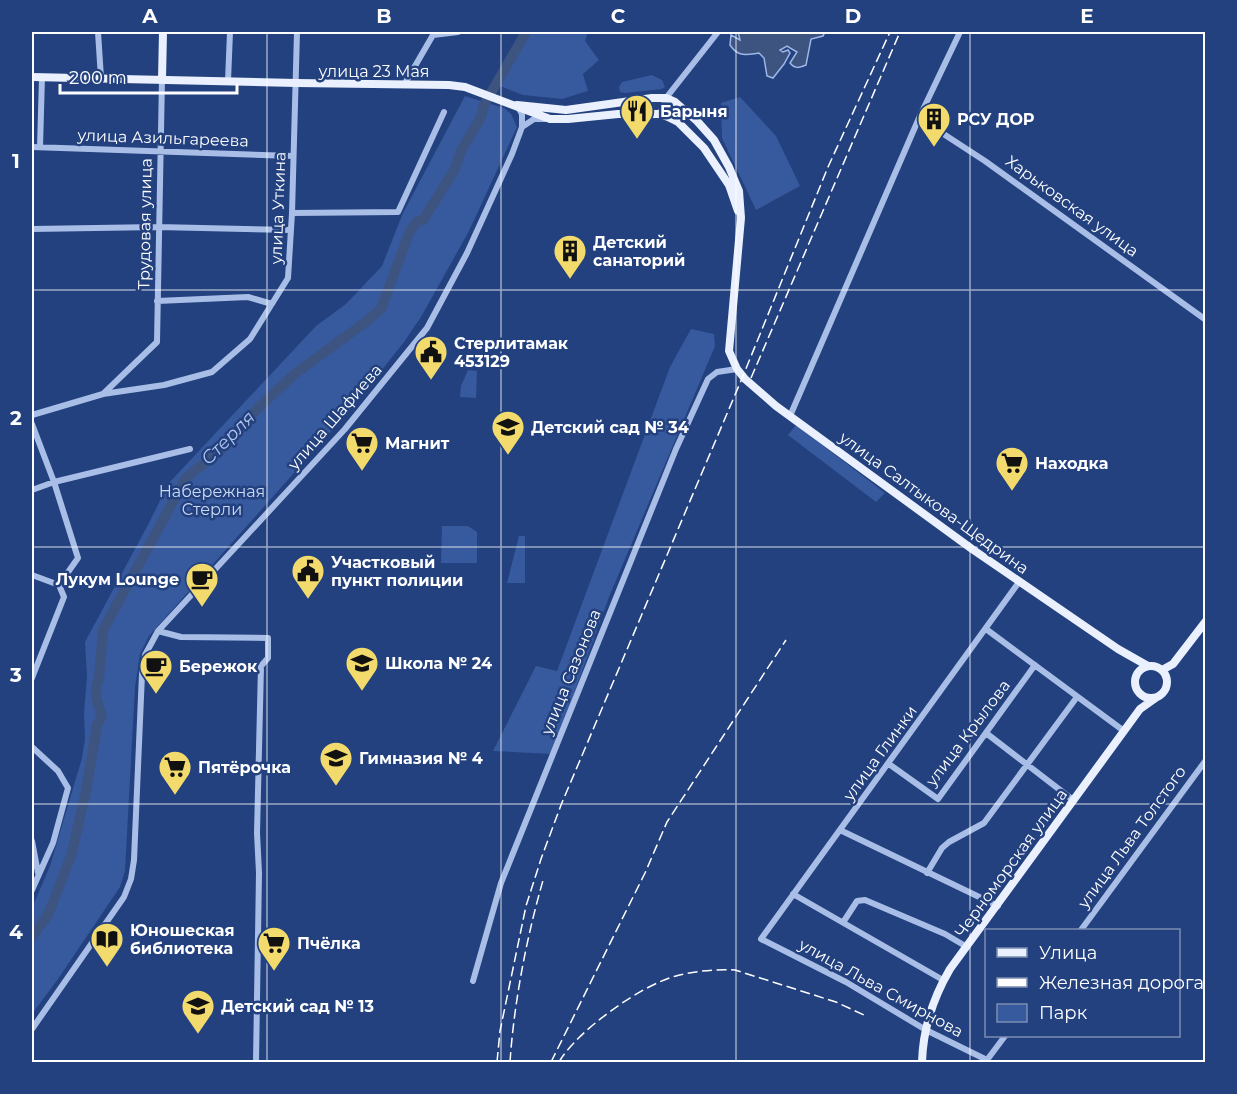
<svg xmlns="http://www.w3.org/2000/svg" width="1237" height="1094" font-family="Montserrat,sans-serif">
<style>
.green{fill:#37599d}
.water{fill:#3d5481;stroke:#9db7e7;stroke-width:1.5}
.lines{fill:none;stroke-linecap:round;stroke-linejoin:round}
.river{stroke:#3d5481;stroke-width:10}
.minor{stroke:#a9bee7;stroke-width:6}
.major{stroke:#eaf0fd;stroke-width:8}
.rail{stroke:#fff;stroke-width:1.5;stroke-dasharray:10 4.5;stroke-linecap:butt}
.grid{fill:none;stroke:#fff;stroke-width:1.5;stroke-opacity:0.55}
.labels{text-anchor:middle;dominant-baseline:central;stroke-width:5;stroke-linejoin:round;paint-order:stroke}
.street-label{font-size:16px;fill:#fff;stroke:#23417f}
.poi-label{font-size:16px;font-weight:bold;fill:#fff;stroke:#23417f;text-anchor:start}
.park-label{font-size:16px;fill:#ccdaf5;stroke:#23417f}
.water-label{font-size:18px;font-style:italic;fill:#b4c8ee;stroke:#23417f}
.neatline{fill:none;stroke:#fff;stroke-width:2}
.grid-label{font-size:20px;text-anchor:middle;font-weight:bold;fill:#fff}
</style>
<rect width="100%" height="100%" fill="#23417f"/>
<path class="green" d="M530,32H588L585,41L599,60L583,74L588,91L562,99L523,95L500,86Z
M652,75L662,80L665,87L662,89L625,93L620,92L619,87L622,82Z
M465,96L504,108L511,114L517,127L469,231L421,317L404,342L351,409L149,636L140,654L135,687L125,871L120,887L58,979L32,1014V908L50,866L82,758L85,739L84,714L87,676L85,642L150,521L168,484L316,326L346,304L382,266L403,213Z
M740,97L776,136L800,186L756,210L722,138L721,103Z
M691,329L714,334L715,346L609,597L552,754L493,751L536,666L557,671L670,367Z
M468,370L477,371L476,398L460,397L461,386Z
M796,425L885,493L876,502L788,435Z
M442,526H468L477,532V563H441Z
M519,536H525V583H507Z"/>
<path class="water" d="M738,32H825L823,36L811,39L806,65C799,68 795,69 790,63L797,52L787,46L780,50L783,52L788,50L790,53L784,64L773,78L767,76L764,58L759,53C745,55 738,57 730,45L731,35L740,40Z"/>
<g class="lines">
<path class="river" d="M32,937L48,915L71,856L86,791L97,725L102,716C98,704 92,691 99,679L103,630L186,478L222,449L259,407L296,373L367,321L381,309L410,231L418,221L423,220L455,169L461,151L481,117L484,105L526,32"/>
<path class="minor" d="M98,32L101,78
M433,35L458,32
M228,81L230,32
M404,85L433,35V32
M660,114L666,98L718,32
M919,118L985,161L1206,320
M522,127L534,119H546
M32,147L293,156
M40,147L42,77
M292,213L398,212L444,112
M32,229L158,227L291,230
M157,301L248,297L272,304
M103,394L157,342L162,79
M32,415L103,394L164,385L212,372L250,339L288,278L292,213L297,32
M790,416L919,118L960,32
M32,424L54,482L78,558L59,585
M32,490L54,482L190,449
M32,575L59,585
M986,629L1124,731
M158,631L181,637L268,638V658L261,666L257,833L259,873L256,1062
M32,678L64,597L59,585
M986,733L1073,800
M32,747L58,771L68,788L53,843L32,890
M889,764L938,799L1035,665
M840,830L998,906
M32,841L38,873
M927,873L942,848L949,842L984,823L1077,697
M793,894L943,980
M844,921L857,901L865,900L945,934L967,947
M1081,930L1206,760
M473,981L501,883L676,449L708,379L717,372L737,369
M32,1029L124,897L131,879L134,860L142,674L145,655L158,631L345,429L427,328L467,253L512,154L522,127V114L517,105
M1005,1036L987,1060L926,1030L846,982L761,939L1019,582"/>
<path class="major" d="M32,77L296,83L449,85L465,87L550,119H568L618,114H660L668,117L678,122L704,148L729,185L738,211
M162,79L163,32
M517,105L566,110L652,98H666L675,102L697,121L714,140L729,167L739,191L741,218L729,351L737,369L745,379L776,406L972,549L1118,649L1148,666
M1135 682a16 16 0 1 1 32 0a16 16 0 1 1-32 0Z
M1162,670L1173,664L1206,621
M922,1062C923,1029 933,998 950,969L1140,709L1157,697"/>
<path class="rail" d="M751,378L900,32
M497,1062L500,1031L526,906L541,859L561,805L743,376L828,167L890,32
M510,1062C514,1002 527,935 544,877
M551,1062L645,873L667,822L786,640
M559,1062C577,1031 641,985 676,976C694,971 716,969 735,970L836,1002L866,1016"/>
</g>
<path class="grid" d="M267,32V1062M501,32V1062M736,32V1062M970,32V1062M32,290H1206M32,547H1206M32,804H1206"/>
<defs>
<g id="restaurant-pin" transform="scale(1.725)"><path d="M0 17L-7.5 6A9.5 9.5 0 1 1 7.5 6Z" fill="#f2da6c" stroke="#23417f"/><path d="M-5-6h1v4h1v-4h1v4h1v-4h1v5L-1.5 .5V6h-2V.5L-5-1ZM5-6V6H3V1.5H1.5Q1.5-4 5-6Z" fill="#111"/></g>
<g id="building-pin" transform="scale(1.725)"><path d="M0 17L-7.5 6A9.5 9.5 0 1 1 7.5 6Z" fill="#f2da6c" stroke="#23417f"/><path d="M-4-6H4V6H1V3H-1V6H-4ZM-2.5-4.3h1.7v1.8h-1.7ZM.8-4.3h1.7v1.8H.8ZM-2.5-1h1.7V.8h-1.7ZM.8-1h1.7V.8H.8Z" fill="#111"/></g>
<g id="civic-pin" transform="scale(1.725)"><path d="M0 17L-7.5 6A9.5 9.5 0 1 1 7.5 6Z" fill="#f2da6c" stroke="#23417f"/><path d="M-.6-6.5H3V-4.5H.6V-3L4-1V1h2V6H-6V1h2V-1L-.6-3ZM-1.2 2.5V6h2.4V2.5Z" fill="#111"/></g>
<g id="school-pin" transform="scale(1.725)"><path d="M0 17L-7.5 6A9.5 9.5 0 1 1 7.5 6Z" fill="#f2da6c" stroke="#23417f"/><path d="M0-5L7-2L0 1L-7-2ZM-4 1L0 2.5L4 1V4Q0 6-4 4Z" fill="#111"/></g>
<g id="supermarket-pin" transform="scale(1.725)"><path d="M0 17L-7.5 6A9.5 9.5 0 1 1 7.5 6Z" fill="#f2da6c" stroke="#23417f"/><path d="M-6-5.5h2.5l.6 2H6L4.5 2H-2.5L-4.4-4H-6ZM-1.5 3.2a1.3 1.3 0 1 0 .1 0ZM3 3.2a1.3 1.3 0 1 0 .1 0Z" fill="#111"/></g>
<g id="cafe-pin" transform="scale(1.725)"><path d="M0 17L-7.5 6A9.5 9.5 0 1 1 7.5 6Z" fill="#f2da6c" stroke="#23417f"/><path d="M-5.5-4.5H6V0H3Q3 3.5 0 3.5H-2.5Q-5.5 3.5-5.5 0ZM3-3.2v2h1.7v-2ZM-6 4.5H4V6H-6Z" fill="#111"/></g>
<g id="library-pin" transform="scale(1.725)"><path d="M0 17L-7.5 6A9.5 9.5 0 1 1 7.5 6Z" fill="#f2da6c" stroke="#23417f"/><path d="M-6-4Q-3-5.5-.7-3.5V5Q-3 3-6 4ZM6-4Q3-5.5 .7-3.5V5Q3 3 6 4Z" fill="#111"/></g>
</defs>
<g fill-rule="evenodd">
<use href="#restaurant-pin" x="637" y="111"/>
<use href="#building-pin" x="934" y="119"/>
<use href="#building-pin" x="570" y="251"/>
<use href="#civic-pin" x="431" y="352"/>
<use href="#school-pin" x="508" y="427"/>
<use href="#supermarket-pin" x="362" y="443"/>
<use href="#supermarket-pin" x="1012" y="463"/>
<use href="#civic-pin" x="308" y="571"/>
<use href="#cafe-pin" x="202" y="579"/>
<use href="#school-pin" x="362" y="663"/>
<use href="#cafe-pin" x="156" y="666"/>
<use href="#school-pin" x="336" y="758"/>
<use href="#supermarket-pin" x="175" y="767"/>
<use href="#library-pin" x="107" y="939"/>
<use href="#supermarket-pin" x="274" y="943"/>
<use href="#school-pin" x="198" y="1006"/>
</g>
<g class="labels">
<g class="street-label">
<text x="374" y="71">улица 23 Мая</text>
<text transform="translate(163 138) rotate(2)">улица Азильгареева</text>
<text transform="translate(1072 206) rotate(36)">Харьковская улица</text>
<text transform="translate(278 208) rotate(-88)">улица Уткина</text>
<text transform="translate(145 224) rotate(-89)">Трудовая улица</text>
<text transform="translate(335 417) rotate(-49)">улица Шафиева</text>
<text transform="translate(934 503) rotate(36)">улица Салтыкова-Щедрина</text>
<text transform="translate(571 672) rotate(-68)">улица Сазонова</text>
<text transform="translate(968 733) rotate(-53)">улица Крылова</text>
<text transform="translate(880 753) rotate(-54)">улица Глинки</text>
<text transform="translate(1132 837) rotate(-54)">улица Льва Толстого</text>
<text transform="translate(1011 863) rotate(-54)">Черноморская улица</text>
<text transform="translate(881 988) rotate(29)">улица Льва Смирнова</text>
</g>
<g class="poi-label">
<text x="660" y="111">Барыня</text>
<text x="957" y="119">РСУ ДОР</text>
<text x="593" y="242">Детский<tspan x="593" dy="18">санаторий</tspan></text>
<text x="454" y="343">Стерлитамак<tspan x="454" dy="18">453129</tspan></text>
<text x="531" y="427">Детский сад № 34</text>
<text x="385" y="443">Магнит</text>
<text x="1035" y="463">Находка</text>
<text x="331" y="562">Участковый<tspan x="331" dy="18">пункт полиции</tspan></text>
<text x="179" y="579" text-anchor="end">Лукум Lounge</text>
<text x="385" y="663">Школа № 24</text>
<text x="179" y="666">Бережок</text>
<text x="359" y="758">Гимназия № 4</text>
<text x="198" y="767">Пятёрочка</text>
<text x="130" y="930">Юношеская<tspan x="130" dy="18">библиотека</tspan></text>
<text x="297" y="943">Пчёлка</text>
<text x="221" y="1006">Детский сад № 13</text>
</g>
<g class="park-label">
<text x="212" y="491">Набережная<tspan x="212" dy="18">Стерли</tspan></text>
</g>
<g class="water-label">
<text transform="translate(228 438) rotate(-45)">Стерля</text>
</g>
</g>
<rect width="1237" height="1094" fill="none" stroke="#23417f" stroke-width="66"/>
<rect x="985" y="929" width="195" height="108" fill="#23417f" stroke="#7b8db2" stroke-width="1.5"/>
<rect x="997" y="948" width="30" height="9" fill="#eaf0fd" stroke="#7b8db2" stroke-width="1.5"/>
<text x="1039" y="959" font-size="18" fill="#ffffff">Улица</text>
<rect x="997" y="978" width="30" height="9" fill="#ffffff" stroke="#7b8db2" stroke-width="1.5"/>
<text x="1039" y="989" font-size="18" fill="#ffffff">Железная дорога</text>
<rect x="997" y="1004" width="30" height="18" fill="#37599d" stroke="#7b8db2" stroke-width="1.5"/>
<text x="1039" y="1019" font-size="18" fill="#ffffff">Парк</text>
<path d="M60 84v9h177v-9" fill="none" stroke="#ffffff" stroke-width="3"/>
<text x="69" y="84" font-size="18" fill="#ffffff" stroke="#23417f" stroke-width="4.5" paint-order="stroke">200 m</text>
<rect x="33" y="33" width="1171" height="1028" class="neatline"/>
<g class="grid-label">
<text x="150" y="23">A</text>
<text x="384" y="23">B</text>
<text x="618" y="23">C</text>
<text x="853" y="23">D</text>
<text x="1087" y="23">E</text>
<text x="16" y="168">1</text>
<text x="16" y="425">2</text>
<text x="16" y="682">3</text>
<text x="16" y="939">4</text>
</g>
</svg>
